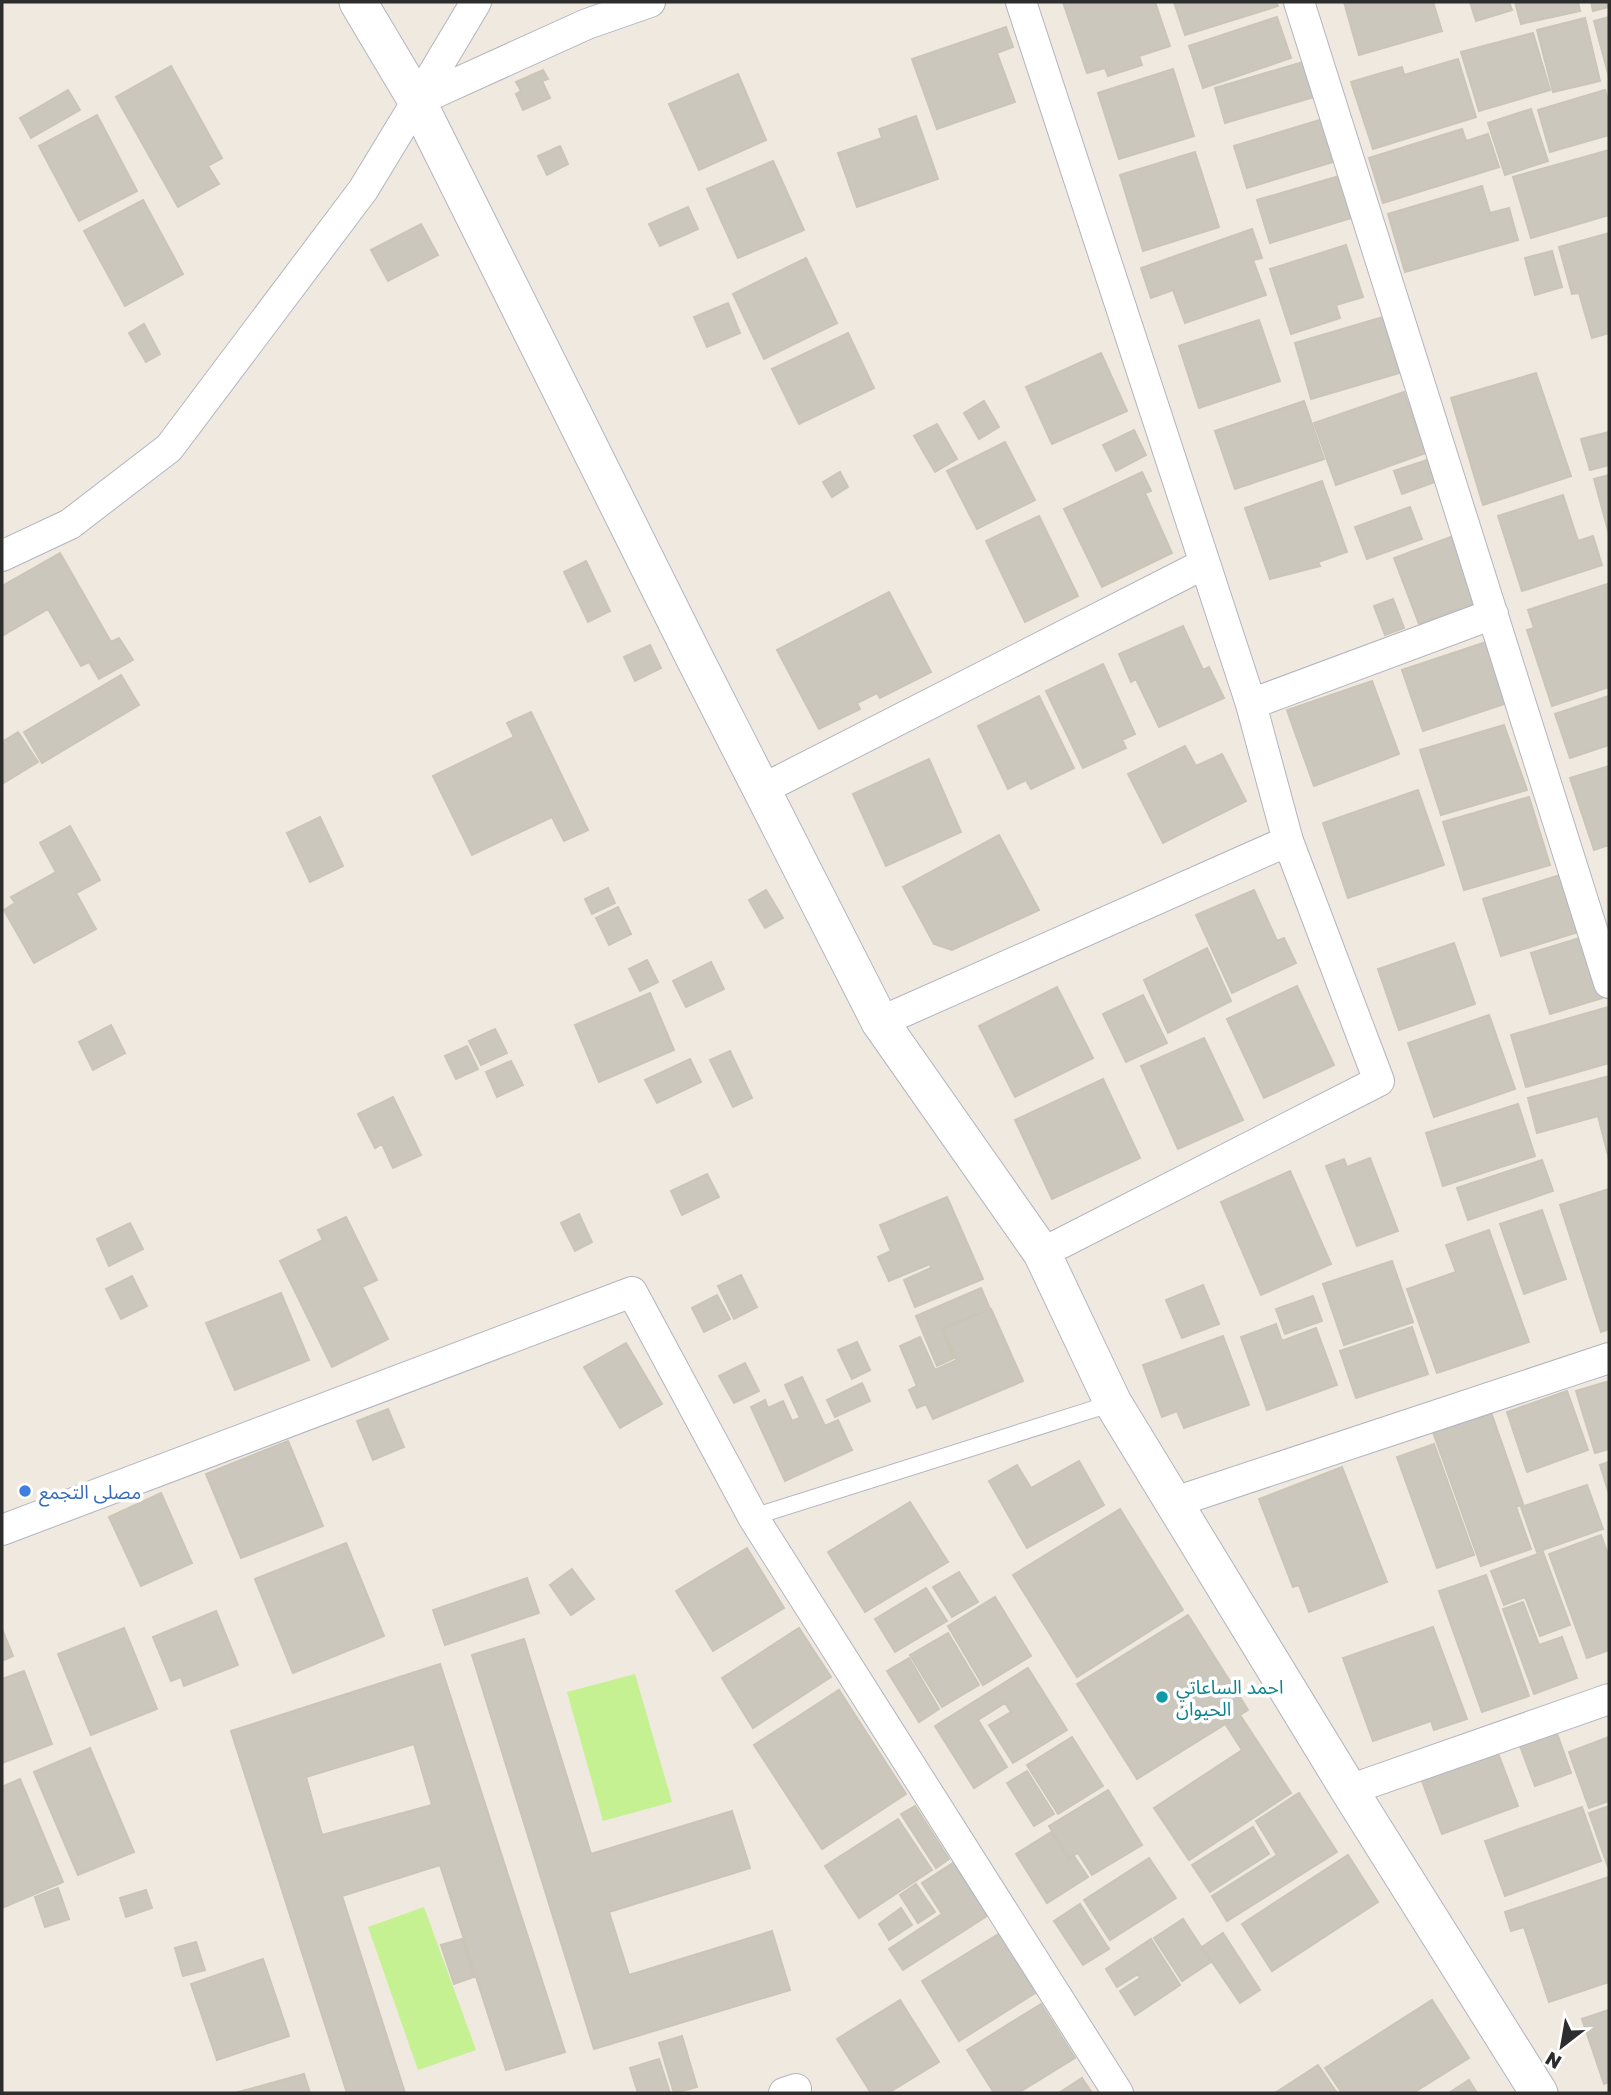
<svg xmlns="http://www.w3.org/2000/svg" width="1611" height="2095" font-family="'Golos Text','Noto Sans Arabic',sans-serif">
<style>
.pitch{fill:#c5f193}
.building{fill:#cbc7bd;stroke:#cbc5b8;stroke-width:2;fill-rule:evenodd}
.lines{fill:none;stroke-linecap:round;stroke-linejoin:round}
.service-casing{stroke:#b3b4c1;stroke-width:18}
.minor-casing{stroke:#b3b4c1;stroke-width:32}
.tertiary-casing{stroke:#b3b4c1;stroke-width:39}
.service{stroke:#fff;stroke-width:16}
.minor{stroke:#fff;stroke-width:30}
.tertiary{stroke:#fff;stroke-width:37}
.shop-dot{fill:#3f7fe0;stroke:#fff;stroke-width:2.5}
.culture-dot{fill:#0f9aa8;stroke:#fff;stroke-width:2.5}
.labels{text-anchor:middle;dominant-baseline:central;stroke-width:7;stroke-linejoin:round;paint-order:stroke}
.shop-label{font-size:19px;fill:#366cbe;stroke:#fff;text-anchor:start}
.culture-label{font-size:19px;fill:#0d838f;stroke:#fff;text-anchor:start}
</style>
<rect width="100%" height="100%" fill="#efe9df"/>
<path class="pitch" d="M635,1674L672,1802L603,1821L567,1692Z
M424,1907L476,2050L418,2070L368,1927Z"/>
<path class="building" d="M1063,2H1155L1170,46L1139,56L1142,65L1108,76L1105,68L1087,73Z
M1174,2H1276L1278,6L1185,35Z
M1344,2H1433L1442,31L1359,55Z
M1470,2H1509L1512,10L1476,21Z
M1515,2H1578L1580,11L1521,24Z
M1591,2H1609V7L1593,11Z
M1277,17L1291,58L1203,88L1189,46Z
M1609,17V77L1594,21Z
M1585,18L1600,81L1553,92L1537,30Z
M1006,27L1013,47L997,53L1015,102L937,129L912,59Z
M1533,33L1550,90L1479,111L1461,52Z
M1458,59L1476,117L1373,149L1351,82L1402,67L1404,75Z
M1303,62L1314,97L1225,123L1215,88Z
M171,66L222,158L208,166L219,184L178,207L116,97Z
M1173,69L1194,136L1119,159L1098,93Z
M543,70L548,79L542,81L550,98L523,110L516,94L521,91L516,82Z
M738,74L766,140L699,170L669,104Z
M68,90L80,110L31,138L20,118Z
M1605,90L1609,104V135L1550,152L1538,110Z
M1531,109L1548,161L1505,175L1488,123Z
M97,115L137,191L79,221L39,146Z
M916,116L938,179L857,207L838,153L882,138L879,129Z
M1323,119L1336,161L1247,188L1234,146Z
M1462,129L1466,141L1488,134L1499,167L1383,203L1369,158Z
M560,146L568,164L547,175L538,156Z
M1609,150V215L1531,238L1513,177Z
M1195,152L1219,227L1143,251L1120,175Z
M773,161L804,230L738,258L707,189Z
M1339,176L1351,218L1270,243L1257,200Z
M1482,186L1490,213L1509,208L1518,240L1405,272L1388,214Z
M143,200L183,274L125,306L84,231Z
M688,207L698,229L660,246L649,224Z
M421,224L438,255L388,281L371,250Z
M1252,229L1262,258L1253,260L1266,295L1185,323L1173,290L1151,298L1141,268Z
M1609,233V333L1592,338L1579,293L1572,294L1559,247Z
M1346,245L1363,297L1336,305L1340,318L1291,334L1270,269Z
M1552,251L1562,287L1535,295L1525,258Z
M806,258L837,323L764,359L733,294Z
M728,303L740,333L707,347L694,317Z
M1383,317L1399,373L1311,399L1295,343Z
M1259,320L1280,381L1199,408L1179,346Z
M144,324L160,354L146,362L129,333Z
M848,333L874,388L799,424L772,369Z
M1101,353L1127,411L1052,444L1026,387Z
M1536,373L1571,476L1483,505L1451,398Z
M1404,392L1426,453L1336,485L1314,423Z
M984,401L999,427L979,439L964,413Z
M1304,401L1324,459L1235,489L1215,431Z
M937,424L957,459L935,472L914,436Z
M1134,430L1146,455L1116,471L1103,445Z
M1609,432V465L1590,470L1581,439Z
M1005,442L1035,500L977,529L947,471Z
M1427,460L1435,482L1402,494L1394,471Z
M840,472L848,487L832,497L823,482Z
M1142,472L1151,491L1145,493L1172,553L1102,587L1064,509Z
M1609,475V534L1594,479Z
M1322,481L1347,552L1318,562L1320,566L1270,579L1245,508Z
M1563,495L1578,541L1593,536L1602,565L1522,591L1498,516Z
M1410,507L1422,539L1367,559L1355,527Z
M1039,516L1078,596L1025,622L986,541Z
M1456,535L1481,601L1419,624L1394,558Z
M60,553L111,642L119,638L133,660L99,679L89,662L81,666L48,609L2,636V586Z
M586,561L610,611L588,622L564,572Z
M1607,584L1609,687L1552,706L1527,630L1534,628L1528,610Z
M889,592L931,672L880,698L877,693L857,703L860,709L819,729L777,650Z
M1393,599L1404,628L1385,635L1374,606Z
M1183,626L1203,670L1209,667L1224,698L1159,727L1136,679L1131,682L1119,654Z
M1486,642L1507,703L1423,731L1402,670Z
M650,645L661,668L635,681L624,657Z
M1103,664L1135,734L1122,740L1126,748L1083,768L1046,691Z
M121,675L139,705L42,763L24,732Z
M1372,681L1399,754L1314,786L1287,710Z
M1039,696L1074,768L1031,789L1026,780L1008,789L978,726Z
M1609,696V745L1570,758L1555,714Z
M531,712L588,830L564,841L552,817L472,855L433,776L514,737L507,723Z
M1504,725L1527,790L1441,815L1420,750Z
M18,732L38,762L2,784V742Z
M1185,746L1196,766L1222,754L1246,801L1163,843L1128,774Z
M929,759L961,832L886,866L853,794Z
M1609,766V845L1594,850L1570,778Z
M1418,790L1444,865L1348,898L1323,823Z
M1529,797L1550,865L1464,890L1443,822Z
M320,817L343,866L310,882L287,833Z
M70,826L100,880L76,893L96,929L34,963L4,910L15,903L11,897L56,872L40,843Z
M999,835L1039,910L952,950L934,944L903,887Z
M1560,875L1578,932L1501,956L1483,899Z
M608,888L615,903L592,914L585,899Z
M766,890L783,918L765,928L749,900Z
M1254,890L1277,941L1284,938L1296,963L1232,993L1196,915Z
M618,907L631,934L609,945L596,918Z
M1583,937L1602,998L1550,1014L1531,953Z
M1454,943L1475,1004L1399,1030L1378,969Z
M1207,948L1231,1001L1168,1033L1144,980Z
M647,960L658,982L640,991L629,969Z
M711,962L724,989L686,1007L673,981Z
M1297,986L1334,1065L1264,1098L1227,1019Z
M1057,987L1093,1058L1015,1097L979,1026Z
M650,993L674,1050L599,1082L575,1025Z
M1143,995L1167,1043L1126,1062L1103,1014Z
M1608,1007L1609,1063L1526,1087L1511,1035Z
M1489,1015L1515,1089L1434,1117L1408,1043Z
M111,1025L125,1053L93,1070L79,1042Z
M495,1029L507,1053L481,1065L469,1041Z
M1204,1038L1243,1120L1178,1149L1141,1066Z
M467,1046L478,1069L456,1079L445,1056Z
M730,1051L752,1098L733,1107L710,1060Z
M690,1059L701,1082L657,1103L645,1080Z
M511,1061L523,1085L497,1097L486,1072Z
M1609,1076V1159L1598,1116L1537,1133L1528,1098Z
M1103,1079L1140,1158L1052,1199L1015,1120Z
M393,1097L421,1155L393,1168L382,1144L375,1148L358,1114Z
M1518,1104L1535,1156L1443,1186L1426,1133Z
M1370,1158L1398,1231L1357,1246L1326,1166L1344,1159L1347,1167Z
M1542,1160L1553,1191L1468,1220L1457,1188Z
M1290,1171L1331,1264L1261,1295L1221,1202Z
M707,1174L719,1197L682,1215L671,1191Z
M1609,1189V1329L1601,1332L1560,1205Z
M947,1197L983,1279L915,1307L904,1280L931,1268L930,1264L889,1281L878,1257L891,1251L880,1225Z
M1542,1210L1566,1279L1524,1294L1500,1224Z
M579,1214L592,1242L575,1251L561,1223Z
M346,1217L377,1280L362,1287L388,1339L332,1367L280,1261L323,1240L318,1230Z
M130,1223L143,1249L109,1266L97,1239Z
M1489,1230L1529,1342L1437,1373L1407,1289L1456,1272L1446,1245Z
M1392,1261L1413,1322L1344,1345L1323,1284Z
M741,1275L757,1307L734,1319L718,1286Z
M132,1276L147,1306L121,1319L106,1289Z
M1203,1285L1219,1324L1182,1338L1166,1300Z
M981,1288L990,1309L941,1329L954,1358L937,1366L916,1316Z
M281,1293L309,1360L235,1390L206,1323Z
M717,1295L730,1319L704,1332L692,1308Z
M1313,1296L1322,1321L1285,1334L1276,1309Z
M991,1309L1023,1381L933,1419L926,1404L917,1408L909,1390L917,1386L900,1346L920,1337L935,1370L957,1360L943,1329Z
M1276,1324L1282,1341L1316,1328L1337,1385L1267,1410L1241,1337Z
M1412,1327L1428,1374L1356,1398L1340,1351Z
M1223,1336L1249,1405L1184,1428L1177,1411L1162,1417L1143,1365Z
M857,1342L870,1370L852,1379L838,1350Z
M626,1343L662,1404L620,1428L584,1367Z
M745,1363L759,1391L734,1403L719,1376Z
M802,1377L825,1426L838,1420L852,1450L785,1481L751,1407L765,1400L768,1408L783,1401L792,1421L800,1418L785,1385Z
M1609,1381V1449L1595,1453L1576,1391Z
M862,1383L870,1401L835,1417L827,1400Z
M1567,1391L1588,1450L1527,1472L1507,1412Z
M388,1409L404,1447L373,1460L357,1421Z
M1491,1412L1523,1504L1516,1507L1531,1549L1481,1566L1433,1432Z
M288,1441L323,1526L241,1558L206,1474Z
M1434,1444L1474,1555L1437,1568L1397,1457Z
M1079,1461L1104,1505L1027,1548L989,1481L1017,1465L1031,1488Z
M1609,1462V1494L1600,1465Z
M1342,1467L1387,1582L1309,1612L1299,1585L1293,1587L1259,1499Z
M1587,1485L1603,1529L1537,1552L1521,1507Z
M161,1493L192,1563L141,1586L109,1517Z
M910,1502L948,1562L865,1612L828,1552Z
M1120,1509L1183,1610L1077,1677L1013,1575Z
M1601,1535L1609,1558V1650L1587,1658L1549,1554Z
M346,1543L384,1636L293,1673L255,1579Z
M747,1548L784,1608L713,1651L676,1591Z
M1543,1552L1570,1625L1540,1636L1525,1597L1504,1605L1491,1571Z
M572,1569L594,1599L571,1615L550,1585Z
M959,1572L978,1602L952,1617L933,1587Z
M1486,1575L1529,1696L1482,1712L1439,1591Z
M527,1578L539,1613L445,1645L433,1610Z
M926,1588L947,1621L895,1652L875,1619Z
M995,1597L1031,1656L983,1685L948,1626Z
M1523,1602L1539,1645L1562,1637L1577,1678L1534,1694L1503,1609Z
M216,1611L238,1665L184,1686L181,1677L171,1681L153,1637Z
M1188,1615L1248,1710L1137,1779L1077,1684Z
M1433,1627L1467,1719L1434,1730L1431,1721L1373,1741L1343,1658Z
M124,1628L157,1709L91,1735L58,1654Z
M799,1628L831,1677L753,1728L722,1678Z
M2,1629L13,1656L2,1661Z
M948,1633L979,1685L942,1707L910,1655Z
M524,1639L591,1854L732,1811L750,1868L609,1912L629,1975L772,1931L790,1990L594,2049L472,1655Z
M909,1658L939,1709L919,1722L887,1671Z
M440,1664L565,2052L506,2070L440,1865L342,1896L405,2093H347L231,1731ZM414,1744L432,1805L322,1835L306,1777Z
M1028,1668L1067,1730L1013,1763L989,1725L1011,1712L1005,1703L978,1720L1007,1767L974,1788L935,1726Z
M24,1671L52,1744L2,1763V1679Z
M839,1690L906,1794L822,1849L754,1745Z
M1240,1715L1291,1793L1189,1860L1154,1808L1242,1750L1226,1725Z
M1554,1725L1571,1773L1535,1786L1517,1738Z
M1072,1737L1103,1786L1058,1814L1027,1765Z
M1609,1737V1801L1589,1808L1569,1752Z
M90,1748L134,1852L78,1875L34,1772Z
M1496,1748L1518,1806L1442,1834L1420,1776Z
M1027,1771L1054,1814L1034,1826L1007,1783Z
M20,1779L63,1882L2,1908V1787Z
M1108,1790L1142,1845L1092,1875L1078,1853L1069,1858L1049,1826Z
M1299,1793L1337,1852L1227,1921L1212,1896L1277,1855L1256,1821Z
M915,1806L949,1859L936,1868L901,1814Z
M1609,1806V1866L1608,1867L1589,1813Z
M1582,1807L1601,1861L1505,1896L1485,1841Z
M898,1819L932,1870L859,1918L825,1866Z
M1253,1827L1269,1854L1210,1892L1192,1865Z
M1051,1832L1069,1860L1074,1856L1088,1877L1047,1903L1016,1854Z
M1348,1855L1378,1902L1272,1971L1242,1924Z
M1149,1858L1176,1898L1110,1940L1084,1900Z
M953,1863L987,1916L903,1970L889,1949L942,1914L922,1883Z
M1609,1877V1982L1549,2002L1524,1927L1511,1931L1505,1912Z
M916,1884L935,1912L918,1923L900,1895Z
M58,1888L69,1919L45,1927L35,1897Z
M146,1890L152,1908L126,1917L120,1898Z
M1080,1904L1109,1949L1083,1965L1054,1921Z
M901,1908L912,1925L889,1940L879,1924Z
M1183,1919L1211,1962L1182,1981L1154,1938Z
M1000,1933L1037,1992L959,2041L922,1981Z
M1223,1933L1260,1990L1240,2003L1202,1947Z
M462,1939L474,1977L454,1984L441,1945Z
M1151,1939L1180,1985L1135,2015L1120,1991L1140,1978L1138,1974L1117,1987L1106,1969Z
M196,1942L205,1970L183,1976L175,1948Z
M263,1959L289,2036L217,2060L191,1984Z
M900,2000L939,2062L888,2093H871L837,2039Z
M1432,2000L1469,2058L1413,2093H1342L1325,2068Z
M1041,2004L1075,2058L1018,2093H994L967,2050Z
M1609,2010V2082L1604,2084L1582,2019Z
M682,2036L697,2087L674,2093L659,2043Z
M659,2059L670,2093H638L630,2068Z
M1318,2065L1337,2093H1275Z
M304,2074L310,2093H235Z
M1082,2078L1092,2093H1059Z
M1469,2080L1477,2093H1449Z"/>
<g class="lines">
<g class="service-casing">
<path id="service" d="M753,1517L1113,1403"/>
</g>
<g class="minor-casing">
<path id="minor" d="M1021,2L1251,704L1288,841L1379,1081L1042,1253
M1299,2L1609,983
M417,101L476,2
M2,556L70,524L169,448L363,190L417,101L587,24L650,2
M1251,704L1493,614
M763,789L1204,564
M880,1022L1288,841
M1175,1502L1609,1358
M2,1530L632,1292L753,1517L1118,2093
M1349,1790L1609,1699
M784,2093L796,2089"/>
</g>
<g class="tertiary-casing">
<path id="tertiary" d="M358,2L417,101L693,655L880,1022L1042,1253L1113,1403L1349,1790L1539,2093"/>
</g>
<use href="#service" class="service"/>
<use href="#minor" class="minor"/>
<use href="#tertiary" class="tertiary"/>
</g>
<circle class="shop-dot" cx="25" cy="1491" r="7"/>
<circle class="culture-dot" cx="1162" cy="1697" r="7"/>
<g class="labels">
<g class="shop-label">
<text x="39" y="1491">مصلى التجمع</text>
</g>
<g class="culture-label">
<text x="1176" y="1686">احمد الساعاتي<tspan x="1176" dy="22">الحيوان</tspan></text>
</g>
</g>
<rect width="1611" height="2095" fill="none" stroke="#2d2d2d" stroke-width="7"/>
<g transform="translate(1562 2046) rotate(211)" stroke="#ffffff" stroke-width="5" paint-order="stroke">
<path d="M0-5L12 26L0 18L-12 26Z" fill="#2d2d2d"/>
<text y="-10" font-size="19" font-weight="bold" text-anchor="middle" fill="#2d2d2d">N</text>
</g>
</svg>
